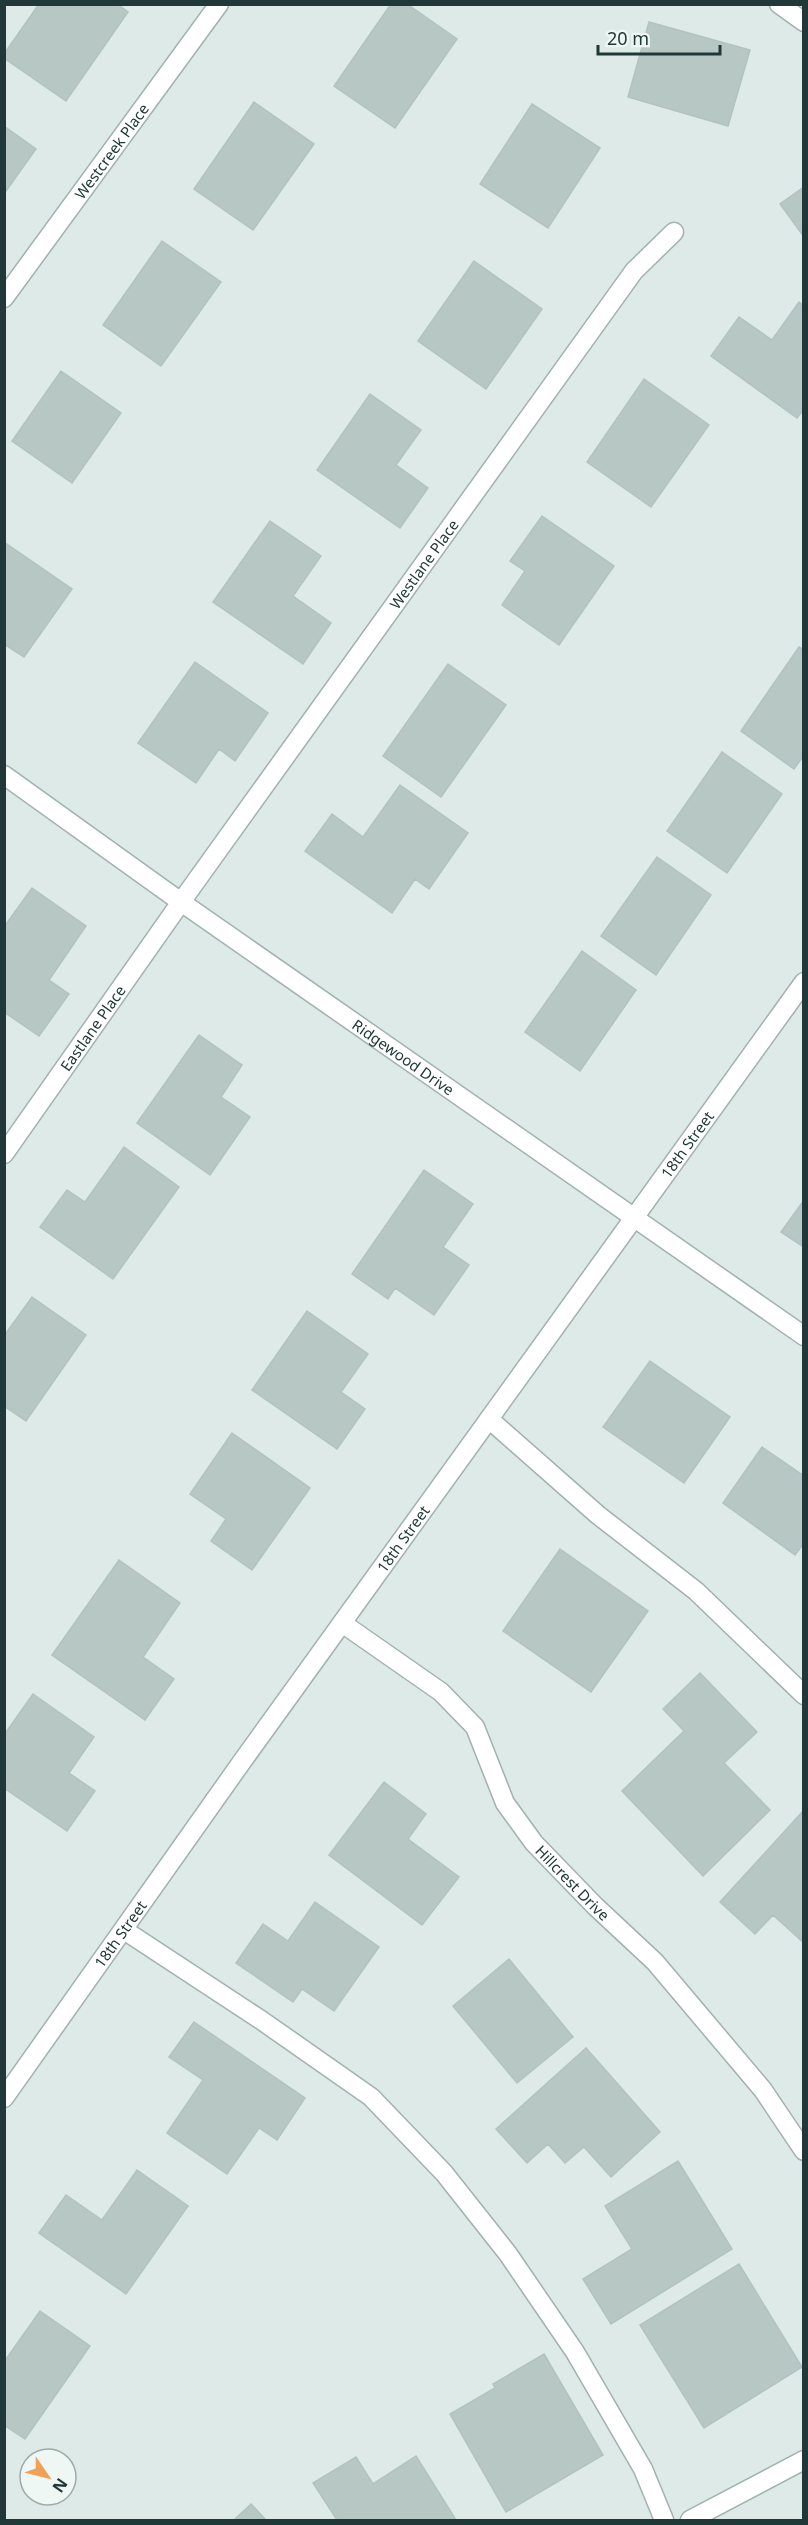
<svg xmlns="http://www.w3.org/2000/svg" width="808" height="2525" font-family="'Noto Sans',sans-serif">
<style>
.building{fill:#b7c7c4;stroke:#b1c3c0;stroke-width:1.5}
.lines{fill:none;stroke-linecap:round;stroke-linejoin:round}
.minor-casing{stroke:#a1b1af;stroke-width:21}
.minor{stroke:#fff;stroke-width:18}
.labels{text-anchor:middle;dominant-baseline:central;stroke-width:5;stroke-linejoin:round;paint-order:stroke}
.street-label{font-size:15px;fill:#203938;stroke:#eff7f4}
</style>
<rect width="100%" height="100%" fill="#deeae7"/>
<path class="building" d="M39,4H117L128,12L66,101L4,58V54Z
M391,4H407L457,39L395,128L334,86Z
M649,22L750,50L728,126L628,97Z
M254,102L314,144L253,230L194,189Z
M532,104L600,148L548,228L480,184Z
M4,126L36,149L4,194Z
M804,187V237L780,204Z
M162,241L221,282L161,366L103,325Z
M474,261L542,309L486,389L418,341Z
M799,302L804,306V409L797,418L711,356L739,317L772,340Z
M61,371L121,413L72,483L12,441Z
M644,379L709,425L651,507L587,462Z
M370,394L421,430L396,465L428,488L400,528L317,470Z
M542,516L614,566L559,645L502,605L525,571L510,561Z
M270,521L321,556L293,596L331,623L303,664L213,602Z
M4,542L72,589L24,657L4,644Z
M799,647L804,650V755L794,769L741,731Z
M195,662L268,713L235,761L219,749L196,783L138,743Z
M448,664L506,705L441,797L383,756Z
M722,752L782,794L727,873L667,831Z
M400,785L468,833L429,889L415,879L392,913L305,851L332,814L363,837Z
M657,857L711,895L656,975L601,936Z
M32,888L86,926L49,980L69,994L39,1036L4,1012V927Z
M582,951L636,990L580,1071L525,1032Z
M199,1035L242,1065L221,1097L250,1117L210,1175L137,1123Z
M124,1147L179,1187L113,1279L40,1227L67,1190L85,1202Z
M424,1170L473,1204L443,1247L469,1265L434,1315L395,1288L388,1299L352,1274Z
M804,1200V1247L781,1232Z
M32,1297L86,1335L26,1421L4,1406V1336Z
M307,1311L368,1354L341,1392L365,1409L337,1449L252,1390Z
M650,1361L730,1417L684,1483L603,1427Z
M232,1433L310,1488L252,1570L211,1541L226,1519L190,1494Z
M762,1447L804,1476V1543L795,1555L723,1503Z
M560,1549L648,1611L591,1692L503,1631Z
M119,1560L180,1603L143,1657L174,1679L145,1720L52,1655Z
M700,1673L757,1732L724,1763L770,1810L703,1876L622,1791L684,1731L663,1709Z
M33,1694L94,1737L69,1773L95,1791L67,1831L4,1788V1735Z
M384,1782L426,1814L408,1839L459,1877L422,1925L329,1855Z
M804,1810V1943L773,1915L755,1934L720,1902Z
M315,1902L379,1947L334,2011L302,1989L293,2002L236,1963L263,1924L288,1941Z
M509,1959L573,2037L517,2083L453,2006Z
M194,2022L305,2098L277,2140L259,2128L227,2174L167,2133L203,2080L169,2057Z
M586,2048L660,2132L611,2177L584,2147L565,2163L548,2144L527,2163L496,2129Z
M678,2161L732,2249L611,2324L583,2279L632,2249L605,2206Z
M137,2170L188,2206L126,2294L39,2233L66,2195L102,2220Z
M739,2264L802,2367L704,2428L640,2325Z
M40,2311L90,2346L25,2439L4,2425V2362Z
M544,2354L603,2455L506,2512L450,2414L495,2388L493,2384Z
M416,2456L456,2520H337L313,2483L356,2457L373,2484Z
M251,2504L266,2520H234Z"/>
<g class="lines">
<g class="minor-casing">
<g id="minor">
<path d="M779,4L804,22"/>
<path id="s1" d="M4,298L219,4"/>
<path id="s2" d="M4,775L181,902L804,1336"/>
<path id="s3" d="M4,1154L181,902L634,271L674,232"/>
<path d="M489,1419L598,1515L696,1591L804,1695"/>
<path id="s4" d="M342,1623L441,1692L475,1727L505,1803L534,1843L595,1906L655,1962L763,2090L804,2151"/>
<path d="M124,1930L261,2020L371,2097L444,2173L508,2254L575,2352L643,2469L664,2520"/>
<path id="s5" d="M4,2098L241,1763L804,982"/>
<path d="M690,2520L804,2460"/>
</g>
</g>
<use href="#minor" class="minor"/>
</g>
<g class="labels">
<g class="street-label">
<text stroke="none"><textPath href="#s1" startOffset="182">Westcreek Place</textPath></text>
<text stroke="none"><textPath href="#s3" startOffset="724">Westlane Place</textPath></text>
<text stroke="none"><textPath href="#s3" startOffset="154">Eastlane Place</textPath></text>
<text stroke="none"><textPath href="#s2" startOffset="489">Ridgewood Drive</textPath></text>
<text stroke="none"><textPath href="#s5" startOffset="1173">18th Street</textPath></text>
<text stroke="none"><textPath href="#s5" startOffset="687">18th Street</textPath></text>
<text stroke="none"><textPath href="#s4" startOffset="356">Hillcrest Drive</textPath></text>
<text stroke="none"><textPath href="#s5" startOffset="201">18th Street</textPath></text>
</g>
</g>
<rect width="808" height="2525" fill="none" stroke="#203938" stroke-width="12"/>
<g transform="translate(48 2477) rotate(125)"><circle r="28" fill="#eff7f4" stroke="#9caba9" stroke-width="1.5"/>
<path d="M0-4.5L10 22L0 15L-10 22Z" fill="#f1a056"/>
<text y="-9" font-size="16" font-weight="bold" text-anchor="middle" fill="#203938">N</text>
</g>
<path d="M598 45v9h122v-9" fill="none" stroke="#203938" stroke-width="3"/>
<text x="607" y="45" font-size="18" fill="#203938" stroke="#eff7f4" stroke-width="4.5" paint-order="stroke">20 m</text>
</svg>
